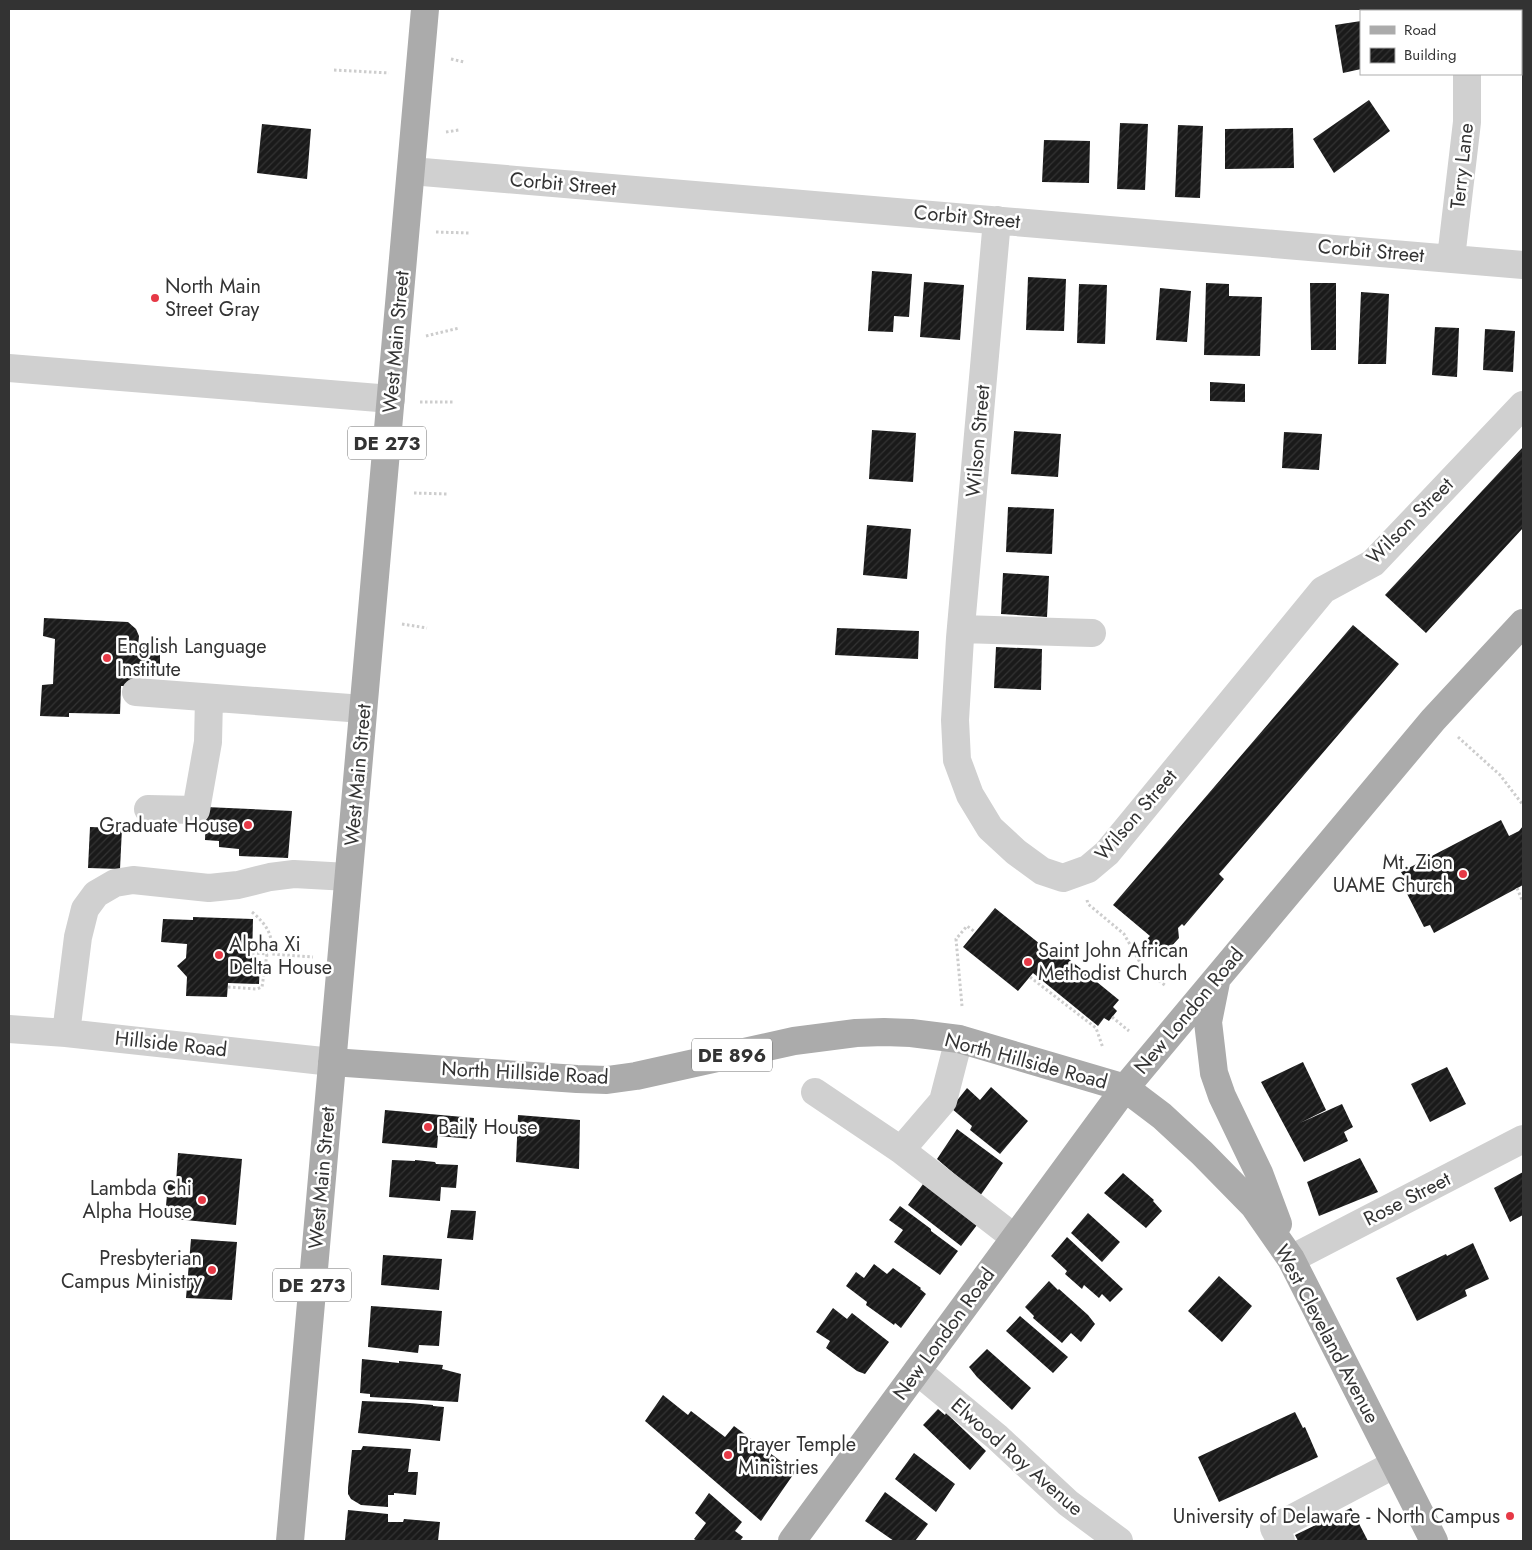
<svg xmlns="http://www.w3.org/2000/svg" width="1532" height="1550" font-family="Jost,sans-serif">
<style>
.building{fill:url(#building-hatch)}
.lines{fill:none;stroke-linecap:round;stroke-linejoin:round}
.path{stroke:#cdcdcd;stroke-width:3;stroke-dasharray:2.5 2.5;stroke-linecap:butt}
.minor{stroke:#d0d0d0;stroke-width:28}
.major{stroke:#ababab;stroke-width:28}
.poi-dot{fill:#e63946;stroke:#fff;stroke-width:2}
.labels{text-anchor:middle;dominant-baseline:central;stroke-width:5;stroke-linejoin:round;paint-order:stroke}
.shield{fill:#fff;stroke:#707070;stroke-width:1}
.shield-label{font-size:19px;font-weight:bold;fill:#333}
.street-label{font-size:20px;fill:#333;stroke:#fff}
.poi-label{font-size:20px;fill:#333;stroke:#fff;text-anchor:start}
</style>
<defs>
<pattern id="building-hatch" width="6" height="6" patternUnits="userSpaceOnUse" patternTransform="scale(1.25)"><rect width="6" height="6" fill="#1a1a1a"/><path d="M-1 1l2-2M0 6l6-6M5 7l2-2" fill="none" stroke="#333"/></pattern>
</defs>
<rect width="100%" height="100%" fill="#fff"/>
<path class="building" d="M1361,21V69L1343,73L1335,25Z
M1369,100L1390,131L1334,173L1313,139Z
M1120,123L1148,124L1145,190L1117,189Z
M262,124L311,129L307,179L257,173Z
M1178,125L1203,126L1200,198L1175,197Z
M1293,128L1294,168L1225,169V129Z
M1044,140L1090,141L1089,183L1042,182Z
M872,271L912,274L909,317L894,316L893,332L868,331Z
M1028,277L1066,279L1064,331L1026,330Z
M924,282L964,285L960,340L920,337Z
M1206,283L1229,284V296L1262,297L1260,356L1204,355Z
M1310,283H1336V350H1311Z
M1079,284L1107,285L1105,344L1077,343Z
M1160,288L1191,291L1187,342L1156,340Z
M1361,292L1389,294L1386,364H1358Z
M1435,327L1459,328L1457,377L1432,375Z
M1485,329L1515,331L1513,372L1483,370Z
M1210,382L1245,384V402L1210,401Z
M872,430L916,433L913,482L869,479Z
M1014,431L1061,434L1058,477L1011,474Z
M1284,432L1322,434L1319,470L1282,468Z
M1523,447V528L1426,633L1385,595Z
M1008,507L1054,509L1052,554L1006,552Z
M867,525L911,529L907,579L863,575Z
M1003,573L1049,576L1047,617L1001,614Z
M44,618L128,622L136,629L139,636L138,646L160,647V671L133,669L132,686H121L120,714L69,713V717L40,716L42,685L53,684L55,639L43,636Z
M1353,625L1399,664L1219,874L1224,879L1184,926L1182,924L1178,928L1179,938L1169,949L1153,950L1144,942L1150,936L1113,905Z
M837,628L919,631L918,659L835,655Z
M996,647L1042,649L1041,690L994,688Z
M206,807L292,811L288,858L239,856V849L219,847V841L205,840Z
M1501,820L1509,836L1519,831L1523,826V885L1434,933L1430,925L1424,927L1400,880L1404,877L1401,872Z
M90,827L122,828L120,869L88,868Z
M995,908L1050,952L1054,947L1119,1000L1113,1007L1117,1011L1109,1021L1104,1018L1098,1026L1033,973L1018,991L963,947Z
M193,917L253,919L252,959H260L259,984L228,983L227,997L186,996L187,977L177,966L186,958L187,944L161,942L163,919L193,920Z
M1303,1062L1326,1110L1300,1123L1342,1104L1353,1127L1344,1132L1348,1141L1304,1162L1261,1082Z
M1447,1067L1466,1104L1430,1122L1411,1084Z
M991,1087L1028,1121L1000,1154L970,1130L972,1126L951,1108L967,1088L980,1100Z
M385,1110L474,1118L472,1139L438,1136L437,1148L382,1143Z
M518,1115L580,1120L579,1169L516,1162Z
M957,1129L1003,1163L980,1196L937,1159Z
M178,1153L242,1159L236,1225L165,1218L168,1182L176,1183Z
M1360,1158L1378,1192L1319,1216L1307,1182Z
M392,1160L415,1161V1160L435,1162L436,1164L458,1165L456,1188L441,1187L440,1201L389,1197Z
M1523,1172V1215L1510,1222L1494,1188Z
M1123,1173L1154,1200L1153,1201L1162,1211L1146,1228L1104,1193Z
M923,1184L977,1225L961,1246L908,1205Z
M900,1206L931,1229V1231L958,1251L940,1275L894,1242L903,1230L889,1220Z
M451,1210L476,1211L473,1240L447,1238Z
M1088,1213L1120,1242L1102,1262L1071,1233Z
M1067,1237L1123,1289L1110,1302L1102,1294L1099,1298L1084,1285L1082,1289L1065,1274L1067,1271L1051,1256Z
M191,1239L237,1242L232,1300L186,1298Z
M1473,1243L1489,1279L1465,1290L1467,1296L1417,1321L1396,1278L1446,1254L1447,1256Z
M383,1255L442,1259L439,1290L381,1285Z
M874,1264L887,1274L893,1268L921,1288L920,1289L926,1294L901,1328L895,1323L894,1325L866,1305L867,1302L846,1286L856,1272L864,1278Z
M1219,1276L1252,1306L1222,1342L1188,1311Z
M1049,1281L1058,1290L1059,1289L1088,1315L1095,1324L1081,1342L1071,1333L1062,1343L1033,1318L1034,1316L1025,1307Z
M371,1306L442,1311L439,1346L419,1345L418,1353L368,1347Z
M833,1308L847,1319L852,1313L889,1342L865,1374L857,1371L826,1348L830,1341L816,1332Z
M1020,1316L1068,1357L1053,1373L1006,1331Z
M987,1349L1031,1388L1012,1410L977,1377L969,1367Z
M362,1359L399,1363V1361L443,1365L442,1369L461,1374L458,1402L370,1397V1394L360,1393Z
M663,1395L688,1415L691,1411L725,1437L734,1426L795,1472L761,1521L645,1421Z
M362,1401L410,1403L433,1405V1406L444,1407L440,1441L358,1433Z
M938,1409L945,1415L946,1413L986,1451L970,1470L923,1425Z
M1295,1412L1303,1428L1305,1427L1318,1457L1219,1502L1198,1457Z
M363,1446L411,1449L408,1472H418L416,1495L394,1493V1495H388V1507L361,1505L351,1499L348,1494V1488L352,1450H361Z
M914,1453L955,1484L936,1512L895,1479Z
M885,1492L928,1524L915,1541H894L865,1521Z
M709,1493L742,1522L735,1531L743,1537L740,1541H697L694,1539L706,1523L695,1513Z
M1351,1508L1368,1541H1298L1295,1535Z
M348,1510L388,1514V1522H403L404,1519L440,1522L438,1541L345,1540Z"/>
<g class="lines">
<path class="path" d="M451,59L464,62
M334,70L389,73
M446,132L459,130
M436,232L469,233
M426,336L459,328
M420,402H454
M414,493L448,494
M402,624L427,628
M1458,737L1500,775L1523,805
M1517,888L1522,900L1523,899
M1087,900L1088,904L1124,934L1142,966L1148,973L1166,986
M252,912C266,924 274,935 271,954L313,957
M252,953L268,954
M1030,977L1096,1028L1103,1048
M228,987L257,989L262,987L267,954
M962,1006L956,939L967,926L975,932
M1112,1017L1129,1031"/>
<path class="minor" d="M1459,9L1460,11
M411,171L1523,265
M997,220L960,638L955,720L957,760L970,795L990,828L1016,852L1042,871L1063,878L1088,869L1107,853L1323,590L1373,563L1523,405
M1451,258L1467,122V74
M9,368L391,399
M961,629L1092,633
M136,692L363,709
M148,809L196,810L208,742L209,698
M9,1029L66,1033L332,1062
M66,1033L78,937L85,909L96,894L115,883L133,880L209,888L238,885L270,877L294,874L348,877
M959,1039L943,1101L901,1150L1015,1238
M815,1092L901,1150
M1291,1259L1523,1139
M917,1371L997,1437L1068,1503L1119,1541
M1281,1541L1274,1528L1395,1464"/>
<path class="major" d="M1216,982L1208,1022L1214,1073L1222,1096L1259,1173L1278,1224
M332,1062L577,1079L607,1080L636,1076L794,1041L856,1033L884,1032L911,1033L959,1039L1125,1088L1162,1116L1202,1153L1254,1206L1291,1259L1434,1541
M290,1541L425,9
M792,1541L1125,1088L1433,720L1523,623"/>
</g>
<g class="poi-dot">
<circle cx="155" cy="298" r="5"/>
<circle cx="107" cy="658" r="5"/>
<circle cx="248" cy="825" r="5"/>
<circle cx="1463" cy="874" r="5"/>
<circle cx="219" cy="955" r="5"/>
<circle cx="1028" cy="962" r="5"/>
<circle cx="428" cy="1127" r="5"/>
<circle cx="202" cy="1200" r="5"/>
<circle cx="212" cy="1270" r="5"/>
<circle cx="728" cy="1455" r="5"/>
<circle cx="1510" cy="1516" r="5"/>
</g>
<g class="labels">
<g class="shield">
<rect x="348" y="426.5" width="78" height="33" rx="4"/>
<rect x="692" y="1038.5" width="80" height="33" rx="4"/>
<rect x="273" y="1268.5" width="78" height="33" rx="4"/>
</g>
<g class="shield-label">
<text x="387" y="443">DE 273</text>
<text x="732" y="1055">DE 896</text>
<text x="312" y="1285">DE 273</text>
</g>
<g class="street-label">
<text transform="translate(1462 166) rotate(-84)">Terry Lane</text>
<text transform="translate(563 184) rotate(5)">Corbit Street</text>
<text transform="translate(967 217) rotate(5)">Corbit Street</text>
<text transform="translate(1371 251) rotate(5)">Corbit Street</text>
<text transform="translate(396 342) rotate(-85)">West Main Street</text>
<text transform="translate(978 441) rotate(-85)">Wilson Street</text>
<text transform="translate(1410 521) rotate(-45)">Wilson Street</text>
<text transform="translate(358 775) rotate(-85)">West Main Street</text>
<text transform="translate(1136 815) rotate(-49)">Wilson Street</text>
<text transform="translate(1189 1011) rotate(-50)">New London Road</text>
<text transform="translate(171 1044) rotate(6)">Hillside Road</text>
<text transform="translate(1026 1061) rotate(15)">North Hillside Road</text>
<text transform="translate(525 1073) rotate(3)">North Hillside Road</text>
<text transform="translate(322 1178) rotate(-85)">West Main Street</text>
<text transform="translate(1407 1199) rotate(-27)">Rose Street</text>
<text transform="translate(944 1334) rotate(-54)">New London Road</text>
<text transform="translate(1327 1334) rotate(62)">West Cleveland Avenue</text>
<text transform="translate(1017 1457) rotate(41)">Elwood Roy Avenue</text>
</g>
<g class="poi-label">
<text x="165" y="286">North Main<tspan x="165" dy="23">Street Gray</tspan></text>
<text x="117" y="646">English Language<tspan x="117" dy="23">Institute</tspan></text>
<text x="238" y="825" text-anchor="end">Graduate House</text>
<text x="1453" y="862" text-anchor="end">Mt. Zion<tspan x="1453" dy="23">UAME Church</tspan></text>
<text x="229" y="944">Alpha Xi<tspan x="229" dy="23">Delta House</tspan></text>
<text x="1038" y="950">Saint John African<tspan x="1038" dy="23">Methodist Church</tspan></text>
<text x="438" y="1127">Baily House</text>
<text x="192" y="1188" text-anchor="end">Lambda Chi<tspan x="192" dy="23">Alpha House</tspan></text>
<text x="202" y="1258" text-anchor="end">Presbyterian<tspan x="202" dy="23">Campus Ministry</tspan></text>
<text x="738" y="1444">Prayer Temple<tspan x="738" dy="23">Ministries</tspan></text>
<text x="1500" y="1516" text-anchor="end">University of Delaware - North Campus</text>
</g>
</g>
<rect width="1532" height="1550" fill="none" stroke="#333333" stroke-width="20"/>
<rect x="1360" y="10" width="162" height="65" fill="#ffffff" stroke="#adadad"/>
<rect x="1370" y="26" width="25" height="8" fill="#ababab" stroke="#adadad"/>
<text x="1404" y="35" font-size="15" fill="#333333">Road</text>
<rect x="1370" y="48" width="25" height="15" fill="url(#building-hatch)" stroke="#adadad"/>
<text x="1404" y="60" font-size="15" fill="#333333">Building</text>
</svg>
